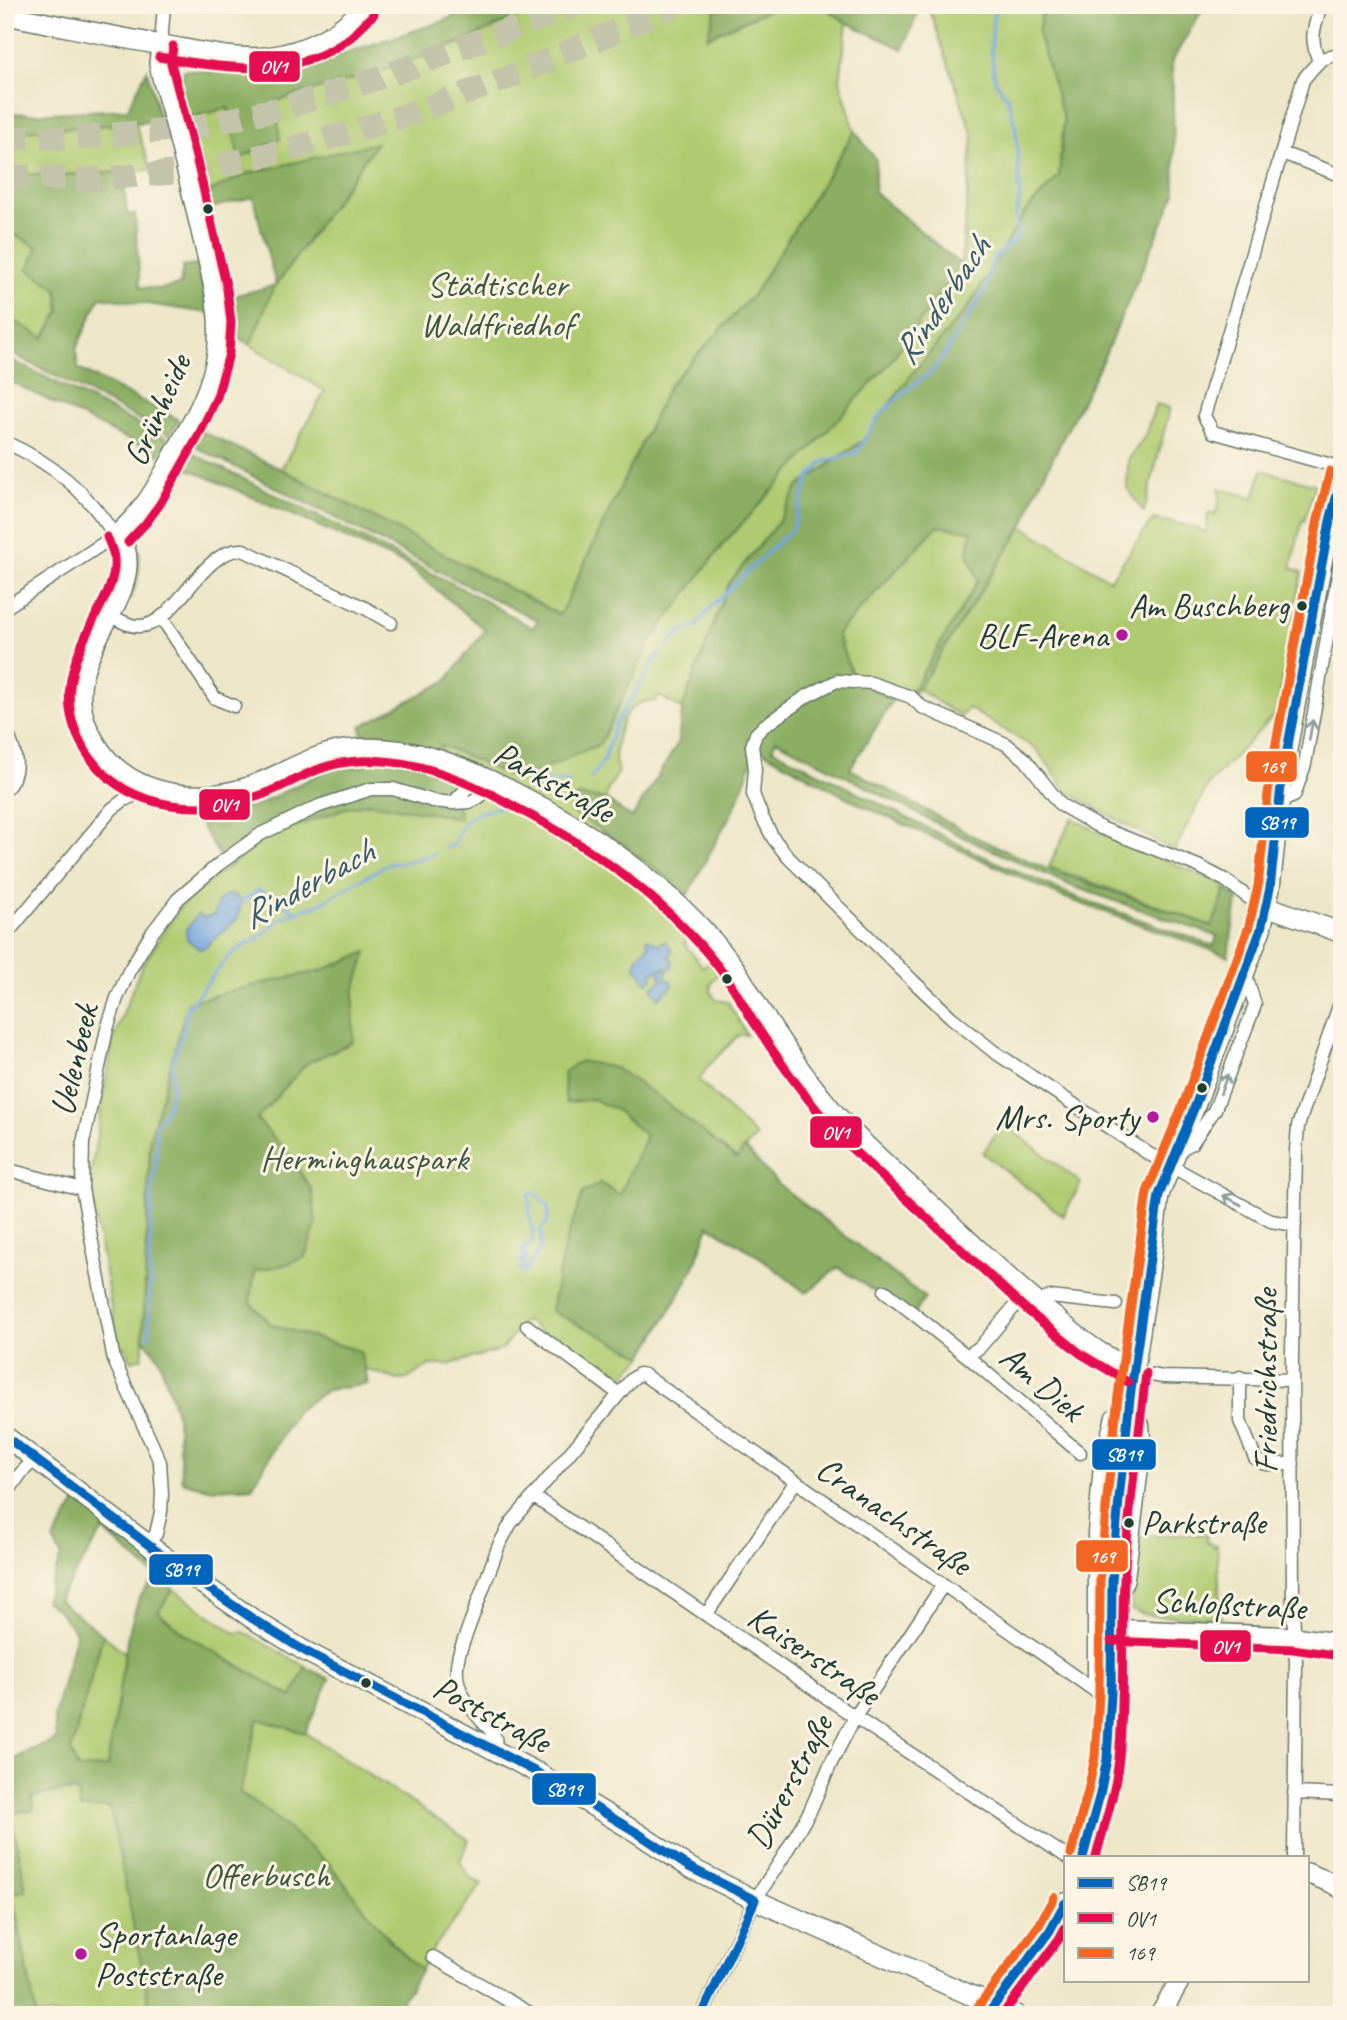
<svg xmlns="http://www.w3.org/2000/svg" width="1347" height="2020" font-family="Caveat,sans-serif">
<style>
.green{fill:#afca70;stroke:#678452;stroke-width:2}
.forest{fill:#8bae62;stroke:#55764b;stroke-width:2;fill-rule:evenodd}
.water{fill:#72a4dd;stroke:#487088;stroke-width:2}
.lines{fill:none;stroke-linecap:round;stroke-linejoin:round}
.stream{stroke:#72a4dd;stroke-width:3.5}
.highway-tunnel{stroke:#c4c4aa;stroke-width:24;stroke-dasharray:24 12;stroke-linecap:butt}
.street-casing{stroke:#677868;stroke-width:15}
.secondary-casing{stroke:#677868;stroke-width:22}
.street{stroke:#fff;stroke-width:12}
.secondary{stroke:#fff;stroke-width:19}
.bus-1-casing{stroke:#fcf5e5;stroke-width:14}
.bus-2-casing{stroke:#fcf5e5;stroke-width:14}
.bus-3-casing{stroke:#fcf5e5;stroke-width:14}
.bus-1{stroke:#0065bd;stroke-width:9}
.bus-2{stroke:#e50e51;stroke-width:9}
.bus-3{stroke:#f26522;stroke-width:9}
.oneway{stroke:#8f9e9a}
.bus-dot{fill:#1f3d34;stroke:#fcf5e5;stroke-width:2.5}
.poi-dot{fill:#b5179e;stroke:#fcf5e5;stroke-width:2.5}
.labels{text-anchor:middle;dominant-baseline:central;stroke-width:6;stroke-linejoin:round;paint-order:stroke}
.bus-label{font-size:33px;fill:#1f3d34;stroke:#fcf5e5;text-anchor:end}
.park-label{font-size:35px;fill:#3c5940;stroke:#fcf5e5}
.street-label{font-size:35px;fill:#1f3d34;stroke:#fcf5e5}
.poi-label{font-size:35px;fill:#1f3d34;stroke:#fcf5e5;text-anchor:end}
.water-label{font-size:37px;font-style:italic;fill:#385c67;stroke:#fcf5e5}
.line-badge{stroke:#fcf5e5;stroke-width:2.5}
.badge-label{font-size:19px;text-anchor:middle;font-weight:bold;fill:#fff}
</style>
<rect width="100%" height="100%" fill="#fcf5e5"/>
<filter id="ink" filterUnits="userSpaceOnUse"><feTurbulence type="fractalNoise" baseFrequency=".0143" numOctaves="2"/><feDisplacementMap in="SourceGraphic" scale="14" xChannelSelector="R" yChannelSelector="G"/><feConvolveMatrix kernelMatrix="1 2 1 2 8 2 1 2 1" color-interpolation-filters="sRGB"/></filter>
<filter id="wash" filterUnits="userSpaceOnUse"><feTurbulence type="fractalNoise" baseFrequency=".00686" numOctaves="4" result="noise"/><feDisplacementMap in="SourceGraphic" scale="28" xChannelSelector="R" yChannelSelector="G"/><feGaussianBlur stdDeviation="1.57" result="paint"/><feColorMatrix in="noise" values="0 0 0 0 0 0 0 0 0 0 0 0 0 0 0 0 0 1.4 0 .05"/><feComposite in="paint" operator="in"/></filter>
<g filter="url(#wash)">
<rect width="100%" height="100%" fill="#ede6c8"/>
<path class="green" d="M543,5H717L708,37L780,5H821L847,23L840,81L855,131L753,295L669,385L560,615L281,469L325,391L250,345L272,291L375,145L246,174L203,195L186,118L228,108L240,159L276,101L388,69L465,41Z
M928,5H1043L1038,33L1064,120L1059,176L1025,212L969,306L914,371L862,441L798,487L779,521L729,583L682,709L659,696L655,701C648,701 639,702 633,707C619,718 610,756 619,772L609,787L605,799L577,796L572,811L624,845L688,894L663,913L688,940L684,943L703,967L711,961L719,973C710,983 707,988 716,1000L728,1002L747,1035H739L708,1066L699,1080L756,1137L745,1148L778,1184L925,1298L912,1317L838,1267L806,1293L761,1258L709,1226L693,1269L674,1305L643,1356L616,1385L525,1320L501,1350L447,1365H430L407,1379L398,1380L365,1369L368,1384L327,1390L296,1411L252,1487L209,1489L182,1481L177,1416L159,1358L144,1339L142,1358L132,1361L124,1346L119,1351L89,1183L113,1040L140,970L154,947L184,901L266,837L343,809L368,803L460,817L452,787L454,775L438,744H600L650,642L724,543L887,366L961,265L973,136Z
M135,123L151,170L58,175L5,173V130L22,131Z
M5,234L19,237L38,247L28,269L57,289L60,311L44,338L5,316Z
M1156,404L1170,408L1144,512L1127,488L1128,460L1145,436Z
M1262,470L1316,485L1304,521H1302L1291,568L1302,572L1277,712L1208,785L1174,851L1067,792L1038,751L1031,746L968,708L961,717L918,689L1022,526L1110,580L1153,519L1185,525L1207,532L1208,513L1215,515L1220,500L1219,488L1254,498Z
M937,526L972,531L968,553L978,581L908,698L851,672L837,634Z
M135,550H139C141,569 138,582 130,599L126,597Z
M1072,818L1098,832L1220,883L1225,889L1213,926L1049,867Z
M1003,1123L1081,1183L1063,1216L983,1153Z
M1206,1534L1207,1543H1211L1213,1547L1217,1545L1221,1618L1147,1615L1131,1610L1137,1536Z
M173,1589L235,1633L244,1632L306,1667L293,1697L186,1635L158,1612Z
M103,1635L124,1652L125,1659L107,1767L259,1719L305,1733L469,1840L460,1861L470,1878L482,1884L433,1949L393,2015H36L12,1893L26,1890L11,1813L34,1810L32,1797L69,1790L71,1751Z"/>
<path class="forest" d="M475,5H544L464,41L388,69L276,101L280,139L239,159L228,108L186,118L178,78L185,70L249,75L309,65L444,21Z
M717,5H780L707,37Z
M821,5H921L903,49L847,23Z
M1043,5H1205L1172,61L1175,194L1103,359L1034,495L1026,521L918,689L908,698L978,581L968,553L972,531L937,526L837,634L851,672L863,684L893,700L850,769L973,836L1047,869L1212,926L1226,889L1238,898L1228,956L1063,897L853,801L757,748L736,804L688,894L624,845L572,812L577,796L605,799L632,818L678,743L682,709L729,583L779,521L798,487L862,441L914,371L969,306L1025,212L1059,176L1064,120L1038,33ZM776,740L961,836L1072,886L1217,936L1214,946L1071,895L980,855L772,749Z
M147,70L160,121L22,131L5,130V113L31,114L128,109Z
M855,131L876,160L874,192L961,265L887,366L724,543L650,642L600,744L518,780L439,744L454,775L452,787L460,818L368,803L343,809L266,837L227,868L192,811L252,808L329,769L366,766L361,726L446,681L485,630L407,565L182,466L190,452L463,589L533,628L538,620L502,603L194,446L201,431L281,469L560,615L669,385L753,295Z
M376,143L272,291L250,345L235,335L230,297L276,285L253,197L206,209L203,195L246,174Z
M123,172L127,215L135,214L140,287L159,289L180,285L183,267L197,265L209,313L100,297L76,349L78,369L179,420L170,435L5,350V316L44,338L60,311L57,289L28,269L38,247L19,237L5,234V173L58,175Z
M5,357L168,439L159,455L5,379Z
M367,952L354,992L353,1042L307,1063L257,1119L286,1151L312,1190L316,1225L305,1257L284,1265L255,1271L250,1302L272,1325L360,1351L368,1384L327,1390L296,1411L252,1487L209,1489L182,1481L177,1416L159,1358L143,1338L150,1138L188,1002L259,984L323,970Z
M580,1061L615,1068L656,1095L737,1159L744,1148L778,1184L925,1298L912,1317L838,1267L806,1293L761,1258L709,1225L693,1269L643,1356L551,1311L564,1247L583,1193L600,1183L620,1195L646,1136L615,1109L592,1099L566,1103L563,1073Z
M77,1501L170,1572L173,1589L158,1612L186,1635L292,1697L306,1667L330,1679L305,1733L258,1719L240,1793L264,1808L330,1865L393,1944L421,1970L393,2015H151L110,1807L80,1809L77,1791L69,1792L68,1790L32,1797L34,1810L11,1813L26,1890L12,1893L36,2015H5V1763L56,1740L54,1716L76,1633L59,1611L45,1601L61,1556L53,1540ZM103,1530L156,1577L139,1598L128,1635L107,1767L78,1769L71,1751L103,1635L58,1600Z"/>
<path class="water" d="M228,894L234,895L241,902L238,918L204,948L199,949L187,939L186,930L198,914L204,918L215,914L218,901Z
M647,938L657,944L665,941L672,950L669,956L673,961L671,963L673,966L669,969L665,967L662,969L667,971L665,980H670L673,985L659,998L652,988L662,980L660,974L662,969L652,973L651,975L653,979L647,982L635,966L638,957L649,945L647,942Z"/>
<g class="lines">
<path class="stream" d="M667,646L680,632L697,626L711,607L793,528L809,478L823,462L856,453L879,416L902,394L934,370L985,291L993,259L1018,236L1016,217L1020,196L1016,130L1008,98L995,81L991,49L993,19L997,5
M591,778L603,762L616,723L659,654
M530,784L543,781L570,782
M444,848L454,845C465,812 473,815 503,806
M241,902L259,890L296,911
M528,1196C531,1203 529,1207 530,1214C530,1227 536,1229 531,1245L525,1244L526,1250L523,1249L522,1252L527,1258L526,1260H520L525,1265L520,1268L522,1271H525L541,1248V1230L548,1221V1207L540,1197L532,1193L529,1194
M149,1337V1294L151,1283L149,1265L152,1186L156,1165V1124L166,1110L172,1089V1066L177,1047L184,1030L187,1008L229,956L248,943L258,939L283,917L321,903L388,864C398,864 425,858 434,854"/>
</g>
</g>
<g filter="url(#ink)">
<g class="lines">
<path class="highway-tunnel" d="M5,138H77L197,127L282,108L392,74L575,5
M5,176L86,180L202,170L294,148L404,116L510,77L675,5"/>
<g class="street-casing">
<path id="street" d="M161,45L164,5
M1342,54C1320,56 1316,64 1303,80L1204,416L1213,432L1342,468
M1319,61C1309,37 1314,29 1321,5
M1282,153L1342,176
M5,442C54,464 86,491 115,536
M5,608L119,533
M110,615C119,620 130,627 140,626C176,626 202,547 243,550L365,608L391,623
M161,617L215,698L234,706
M5,727C14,749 24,770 5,790
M1279,802L1294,796L1305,764L1341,558L1339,539L1330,522
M453,803L469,786L474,773
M1266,906L1249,898L1225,880L1198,866L1101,828L1061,805L1025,759L1006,744L922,707L911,697L871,683L837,681L807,696L764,726L756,734L752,746L755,769L753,794L762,817L773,838L788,857L913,981L951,1017L993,1051L1149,1154L1271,1221L1295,1225
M5,936L112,809L124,800L149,788
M1176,1152L1192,1143L1215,1109L1255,1005L1245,972
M5,1169L82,1189
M885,1291L967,1356L1080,1453
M1037,1302L1050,1297L1116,1304
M527,1326L619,1394
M967,1356L980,1347L1026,1293
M1134,1372L1163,1377L1292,1380
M1240,1377V1421L1255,1458L1262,1463L1268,1464H1293
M5,1496L21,1473L35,1459
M533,1496L855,1717L1067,1857
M147,1544L156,1534L161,1512L162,1494L160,1462L114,1360L82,1189L83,1143L107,1029L117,998L129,971L152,933L178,899L219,864L261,834L319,806L371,789H393L433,801L453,803L470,802L478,798L496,783
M706,1615L796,1481
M1097,1692L1094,1678V1533L1100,1465L1112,1416L1128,1409L1143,1424L1144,1442L1143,1460L1128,1578L1125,1588L1111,1605
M494,1749C495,1746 496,1741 495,1738C493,1731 485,1725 481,1720C461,1697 450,1679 461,1648L499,1545L511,1523L631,1380L639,1374L644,1375L1094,1690L1111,1698
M1294,1793L1342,1795
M1294,1857L1296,1662L1293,1610L1292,1353L1296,1151L1298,1126L1342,997
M433,1957L533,2015
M702,2015L755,1900L783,1857L810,1811L831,1763L855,1717L943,1585"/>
</g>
<g class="secondary-casing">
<path id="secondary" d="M5,15C60,25 113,37 168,46C201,52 235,60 268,57C305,52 342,34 365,5
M161,45L159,64L163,81C178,130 189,181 201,231C210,271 223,312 217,353C212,390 192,423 174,455C156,488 147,507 119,533C156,598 53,649 88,729C94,741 100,752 109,761C143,797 200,802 245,788C283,776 311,752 354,749C409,744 460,765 508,789C595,833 678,890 736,970C746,985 754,1001 764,1016C786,1050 810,1085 837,1116C866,1148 900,1177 932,1206C971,1243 1010,1281 1052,1315C1068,1328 1083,1342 1101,1353C1112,1359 1123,1365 1134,1372
M1266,906L1342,933
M5,1436L179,1568L253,1619L303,1650L538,1773L636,1832L689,1867L755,1900L970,1995L995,2003L1016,2015
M1112,1629L1294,1637L1342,1644
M1083,1857L1100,1794L1107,1759L1111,1694L1112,1581L1119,1499L1130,1398L1151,1259L1159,1195L1195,1106L1261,929L1270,888L1282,777L1307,640L1330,521L1342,474
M1307,1873L1332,1883L1342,1889
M988,2014L1049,1932L1065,1903
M1160,2015L1180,1980"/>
</g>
<use href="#street" class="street"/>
<use href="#secondary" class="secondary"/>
<g class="bus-1-casing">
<path id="bus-1" d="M5,1436L179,1568L253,1619L303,1650L538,1773L636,1832L689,1867L755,1900
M1083,1857L1100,1794L1107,1759L1111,1694L1112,1581L1119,1499L1130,1398L1159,1195L1195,1106L1261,929L1270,888L1282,777L1330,521L1342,475
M702,2015L755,1900
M987,2015L1049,1932L1065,1903"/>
</g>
<g class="bus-2-casing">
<path id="bus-2" d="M159,57C223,68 296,81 351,37C359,30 366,21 374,14
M107,537C110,544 114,552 114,559C116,579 105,598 96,615C70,665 54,708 91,759C130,812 207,817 264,794C289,784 313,768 341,763C364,759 388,760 411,765C448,773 483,789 515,807C595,849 672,903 726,977C737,992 746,1011 757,1027C785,1070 815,1112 851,1148L1028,1311L1081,1354L1128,1382
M128,542L146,523L160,504L198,437L217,397L229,354L231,322L227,289L195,153L171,63L173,46
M1111,1641L1293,1649L1340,1656
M1096,1857C1104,1825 1116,1792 1119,1758C1125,1699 1121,1640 1124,1581C1128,1512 1138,1443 1146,1373
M1002,2015L1059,1939L1065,1928"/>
</g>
<g class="bus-3-casing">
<path id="bus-3" d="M1071,1854L1088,1791L1095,1757L1099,1694L1100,1581L1107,1498L1118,1396L1147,1192L1184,1102L1249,926L1258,886L1270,775L1318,519L1330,471
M977,2008L1039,1925L1054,1897"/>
</g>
<use href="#bus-1" class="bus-1"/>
<use href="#bus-2" class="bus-2"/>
<use href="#bus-3" class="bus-3"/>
</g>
<defs><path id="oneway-shaft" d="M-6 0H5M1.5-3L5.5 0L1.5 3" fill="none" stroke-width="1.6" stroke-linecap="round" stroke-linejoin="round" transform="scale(1.75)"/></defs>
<g class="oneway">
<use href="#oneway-shaft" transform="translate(1311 730) rotate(-80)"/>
<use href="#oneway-shaft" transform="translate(1224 1084) rotate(-70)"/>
<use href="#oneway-shaft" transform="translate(1232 1200) rotate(-152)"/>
</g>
</g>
<g class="bus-dot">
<circle cx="208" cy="209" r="6"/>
<circle cx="1302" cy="606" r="6"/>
<circle cx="727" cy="979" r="6"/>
<circle cx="1202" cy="1088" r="6"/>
<circle cx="1129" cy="1523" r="6"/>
<circle cx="366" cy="1683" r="6"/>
</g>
<g class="poi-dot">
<circle cx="1122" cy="635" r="7"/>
<circle cx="1153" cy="1117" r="7"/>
<circle cx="81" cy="1954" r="7"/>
</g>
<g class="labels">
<g class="bus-label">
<text x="1289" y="606">Am Buschberg</text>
<text x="1142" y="1523" text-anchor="start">Parkstraße</text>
</g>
<g class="park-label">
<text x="497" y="284">Städtischer<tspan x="497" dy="40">Waldfriedhof</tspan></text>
<text x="364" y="1158">Herminghauspark</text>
<text x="266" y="1875">Offerbusch</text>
</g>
<g class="street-label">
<text transform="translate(157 410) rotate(-66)">Grünheide</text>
<text transform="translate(554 782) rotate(29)">Parkstraße</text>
<text transform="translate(74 1060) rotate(-77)">Uelenbeek</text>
<text transform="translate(1265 1381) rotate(-90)">Friedrichstraße</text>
<text transform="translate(1042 1383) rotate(40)">Am Diek</text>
<text transform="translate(894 1516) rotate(35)">Cranachstraße</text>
<text transform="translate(1229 1604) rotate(3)">Schloßstraße</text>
<text transform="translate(814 1655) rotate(34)">Kaiserstraße</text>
<text transform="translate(492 1714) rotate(28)">Poststraße</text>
<text transform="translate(789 1782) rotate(-62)">Dürerstraße</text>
</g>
<g class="poi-label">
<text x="1108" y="635">BLF-Arena</text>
<text x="1139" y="1117">Mrs. Sporty</text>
<text x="95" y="1934" text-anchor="start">Sportanlage<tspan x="95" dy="40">Poststraße</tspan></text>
</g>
<g class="water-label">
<text transform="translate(941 300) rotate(-56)">Rinderbach</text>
<text transform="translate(307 883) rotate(-29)">Rinderbach</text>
</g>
</g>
<g class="line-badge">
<rect x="248" y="50" width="53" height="33" rx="7" fill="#e50e51"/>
<rect x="1245" y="750" width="53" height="33" rx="7" fill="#f26522"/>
<rect x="198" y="788" width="53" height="33" rx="7" fill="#e50e51"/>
<rect x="1244" y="806" width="66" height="33" rx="7" fill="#0065bd"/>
<rect x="809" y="1115" width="54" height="34" rx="7" fill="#e50e51"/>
<rect x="1091" y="1438" width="66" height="33" rx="7" fill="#0065bd"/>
<rect x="1075" y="1539" width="54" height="34" rx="7" fill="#f26522"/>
<rect x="148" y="1553" width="66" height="33" rx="7" fill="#0065bd"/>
<rect x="1199" y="1629" width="53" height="34" rx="7" fill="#e50e51"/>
<rect x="531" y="1772" width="66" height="34" rx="7" fill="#0065bd"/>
</g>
<g class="badge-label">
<text x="274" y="73">OV1</text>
<text x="1272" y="773">169</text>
<text x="225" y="811">OV1</text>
<text x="1277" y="829">SB19</text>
<text x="836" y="1139">OV1</text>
<text x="1124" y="1461">SB19</text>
<text x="1102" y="1563">169</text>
<text x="181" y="1576">SB19</text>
<text x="1226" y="1653">OV1</text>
<text x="564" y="1796">SB19</text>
</g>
<rect width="1347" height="2020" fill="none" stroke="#fcf5e5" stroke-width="28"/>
<rect x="1064" y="1856" width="245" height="126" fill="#fcf5e5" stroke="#a4ab9e" stroke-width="2"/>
<rect x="1078" y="1878" width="35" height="10" fill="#0065bd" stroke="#a4ab9e" stroke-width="2"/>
<text x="1126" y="1890" font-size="21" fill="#1f3d34">SB19</text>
<rect x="1078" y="1913" width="35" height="10" fill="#e50e51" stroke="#a4ab9e" stroke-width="2"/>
<text x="1126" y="1926" font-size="21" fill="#1f3d34">OV1</text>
<rect x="1078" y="1948" width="35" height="10" fill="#f26522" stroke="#a4ab9e" stroke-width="2"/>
<text x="1126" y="1960" font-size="21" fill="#1f3d34">169</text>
</svg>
